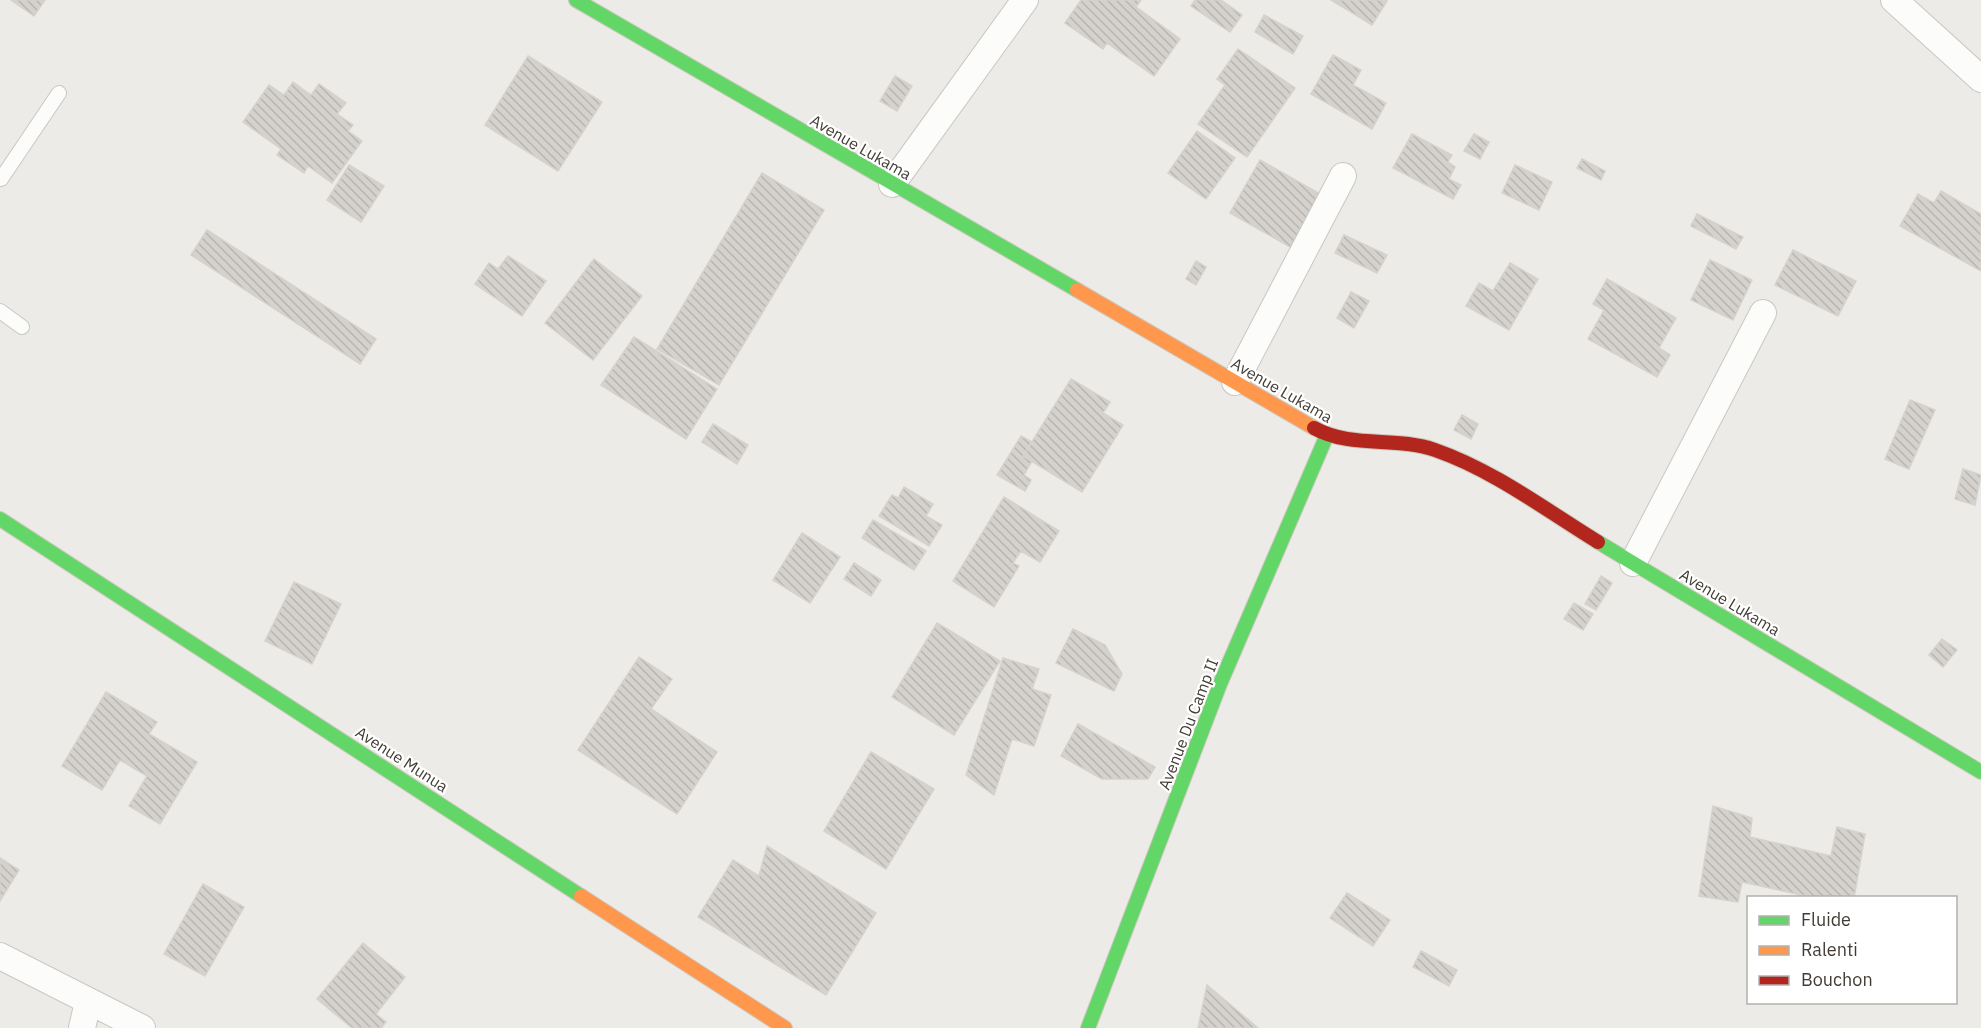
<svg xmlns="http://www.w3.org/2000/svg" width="1981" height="1028" font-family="'IBM Plex Sans',sans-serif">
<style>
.building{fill:url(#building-back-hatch);stroke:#d5d2cd;stroke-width:1.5}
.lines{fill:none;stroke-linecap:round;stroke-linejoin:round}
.lane-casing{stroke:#c9c7c3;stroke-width:16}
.street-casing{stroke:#c9c7c3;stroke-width:28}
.fast-casing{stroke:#ccc8be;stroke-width:16}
.slow-casing{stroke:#ccc8be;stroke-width:16}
.jam-casing{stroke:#ccc8be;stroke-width:16}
.lane{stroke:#fcfcfb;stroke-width:14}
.street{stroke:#fcfcfb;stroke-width:26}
.fast{stroke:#63d668;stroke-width:14}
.slow{stroke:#ff974d;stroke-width:14}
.jam{stroke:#b3261e;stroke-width:14}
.labels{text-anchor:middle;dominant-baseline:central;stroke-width:4.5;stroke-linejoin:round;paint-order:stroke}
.street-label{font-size:16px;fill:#423c34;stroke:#fff}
</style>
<defs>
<pattern id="building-back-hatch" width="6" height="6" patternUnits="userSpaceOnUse" patternTransform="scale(1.5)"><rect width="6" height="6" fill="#d5d2ce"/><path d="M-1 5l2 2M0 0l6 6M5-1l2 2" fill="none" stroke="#b8b5b2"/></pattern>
</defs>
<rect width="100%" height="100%" fill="#edebe7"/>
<path class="building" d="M11,0H45L34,16Z
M1081,0H1141L1136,7L1180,39L1154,76L1107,43L1103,49L1065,23Z
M1195,0H1221L1242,15L1230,32L1191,6Z
M1331,0H1385L1387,1L1372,25Z
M1264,15L1303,36L1293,54L1255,32Z
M1238,49L1295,88L1247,157L1198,124L1225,85L1217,79Z
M1333,55L1361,70L1353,85L1386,103L1372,129L1311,94Z
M528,56L602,102L558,171L485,125Z
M895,76L912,86L897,111L880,101Z
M293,82L311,95L319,84L346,103L337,114L353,125L348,131L362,141L332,183L308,166L304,173L277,155L281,149L243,122L269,85L284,95Z
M1197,131L1235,158L1206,199L1168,173Z
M1412,134L1452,155L1448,162L1455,167L1449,179L1461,185L1453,199L1393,168Z
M1474,134L1489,142L1480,159L1464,151Z
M1582,159L1605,171L1601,180L1577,168Z
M1260,160L1329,199L1299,252L1230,213Z
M349,165L384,186L361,222L327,200Z
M1515,165L1552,182L1539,210L1502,193Z
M762,173L824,210L719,385L657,349Z
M1941,191L1981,214V271L1900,226L1918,194L1934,203Z
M1697,214L1743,237L1736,249L1691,226Z
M207,230L376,339L360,364L191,255Z
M1344,235L1387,255L1377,273L1335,253Z
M1793,250L1856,281L1838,316L1775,285Z
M508,256L546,281L522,316L475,284L489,263L498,269Z
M594,259L642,296L593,360L545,323Z
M1710,260L1752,280L1733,320L1691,300Z
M1196,261L1206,267L1196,285L1186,279Z
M1510,263L1538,279L1509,330L1466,306L1479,283L1493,291Z
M1607,279L1676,318L1659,348L1670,355L1657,377L1588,339L1604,310L1593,304Z
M1351,292L1369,301L1354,328L1337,318Z
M634,337L717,389L686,439L601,385Z
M1071,379L1110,402L1103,413L1123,425L1082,492L1023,456Z
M1910,400L1935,410L1909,469L1885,459Z
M1462,415L1478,424L1471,439L1454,430Z
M713,424L748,445L737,464L702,442Z
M1021,436L1032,442L1023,456L1032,461L1024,475L1031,480L1025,491L997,475Z
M1963,469L1981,475L1975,505L1955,499Z
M904,487L933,504L926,516L942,525L929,546L879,516L892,495L898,498Z
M1004,497L1059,531L1040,562L1021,551L1013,563L1019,566L994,607L953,581Z
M873,520L926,551L914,570L862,538Z
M802,533L840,557L810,603L773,580Z
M854,563L881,580L871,596L844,579Z
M1601,576L1612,583L1596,610L1585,604Z
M294,582L341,604L312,664L265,641Z
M1574,603L1593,614L1583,630L1564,619Z
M937,623L1000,661L954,735L892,697Z
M1073,629L1105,645L1122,674L1114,691L1056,663Z
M1942,639L1957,650L1943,667L1929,655Z
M639,657L672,679L651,709L717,752L677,814L578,750Z
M1003,658L1039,669L1032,689L1051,695L1034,746L1012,739L994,795L966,775Z
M106,692L157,722L149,734L197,762L160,824L129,806L147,776L120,760L102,790L62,766Z
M1078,724L1155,767L1148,779H1102L1061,756Z
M871,752L934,789L886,869L824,831Z
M1713,806L1752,818L1750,837L1831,856L1837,827L1865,834L1854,898H1815L1742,882L1738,902L1699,896Z
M767,846L876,913L826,995L698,917L733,860L759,876Z
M0,858L19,870L0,901Z
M203,884L244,907L205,976L164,954Z
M1347,893L1390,920L1373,946L1330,918Z
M363,943L405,977L376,1014L386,1022L381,1028H352L317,999Z
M1421,951L1457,970L1449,986L1413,967Z
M1207,985L1258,1028H1198Z"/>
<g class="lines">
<g class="lane-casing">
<path id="lane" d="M1,179L59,93
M0,311L22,327"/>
</g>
<g class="street-casing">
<path id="street" d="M1894,0L1981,79
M892,184L1025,0
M1235,382L1343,176
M1633,563L1763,313
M0,956L142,1028
M82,1028L88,1002"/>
</g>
<g class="fast-casing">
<path id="fast" d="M576,0L1077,290
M0,519L581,896
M1598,542L1981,772
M1088,1028L1220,684L1327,435"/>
</g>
<g class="slow-casing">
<path id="slow" d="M1077,290L1314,428
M581,896L785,1028"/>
</g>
<g class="jam-casing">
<path id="jam" d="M1314,428C1352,449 1395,436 1435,450C1493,470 1546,510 1598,542"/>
</g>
<use href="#lane" class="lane"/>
<use href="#street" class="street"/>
<use href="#fast" class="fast"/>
<use href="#slow" class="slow"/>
<use href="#jam" class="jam"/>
</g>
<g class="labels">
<g class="street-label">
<text transform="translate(861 147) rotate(30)">Avenue Lukama</text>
<text transform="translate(1282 390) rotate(30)">Avenue Lukama</text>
<text transform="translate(1730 602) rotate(31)">Avenue Lukama</text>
<text transform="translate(1188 724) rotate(-69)">Avenue Du Camp II</text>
<text transform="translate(402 759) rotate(33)">Avenue Munua</text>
</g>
</g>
<rect x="1747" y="896" width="210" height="108" fill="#ffffff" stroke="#b3b1ae" stroke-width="1.5"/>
<rect x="1759" y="916" width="30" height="9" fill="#63d668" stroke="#b3b1ae" stroke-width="1.5"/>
<text x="1801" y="926" font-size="18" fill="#423c34">Fluide</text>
<rect x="1759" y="946" width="30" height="9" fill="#ff974d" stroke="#b3b1ae" stroke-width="1.5"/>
<text x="1801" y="956" font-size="18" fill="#423c34">Ralenti</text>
<rect x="1759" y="976" width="30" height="9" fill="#b3261e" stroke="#b3b1ae" stroke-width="1.5"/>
<text x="1801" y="986" font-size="18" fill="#423c34">Bouchon</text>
</svg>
